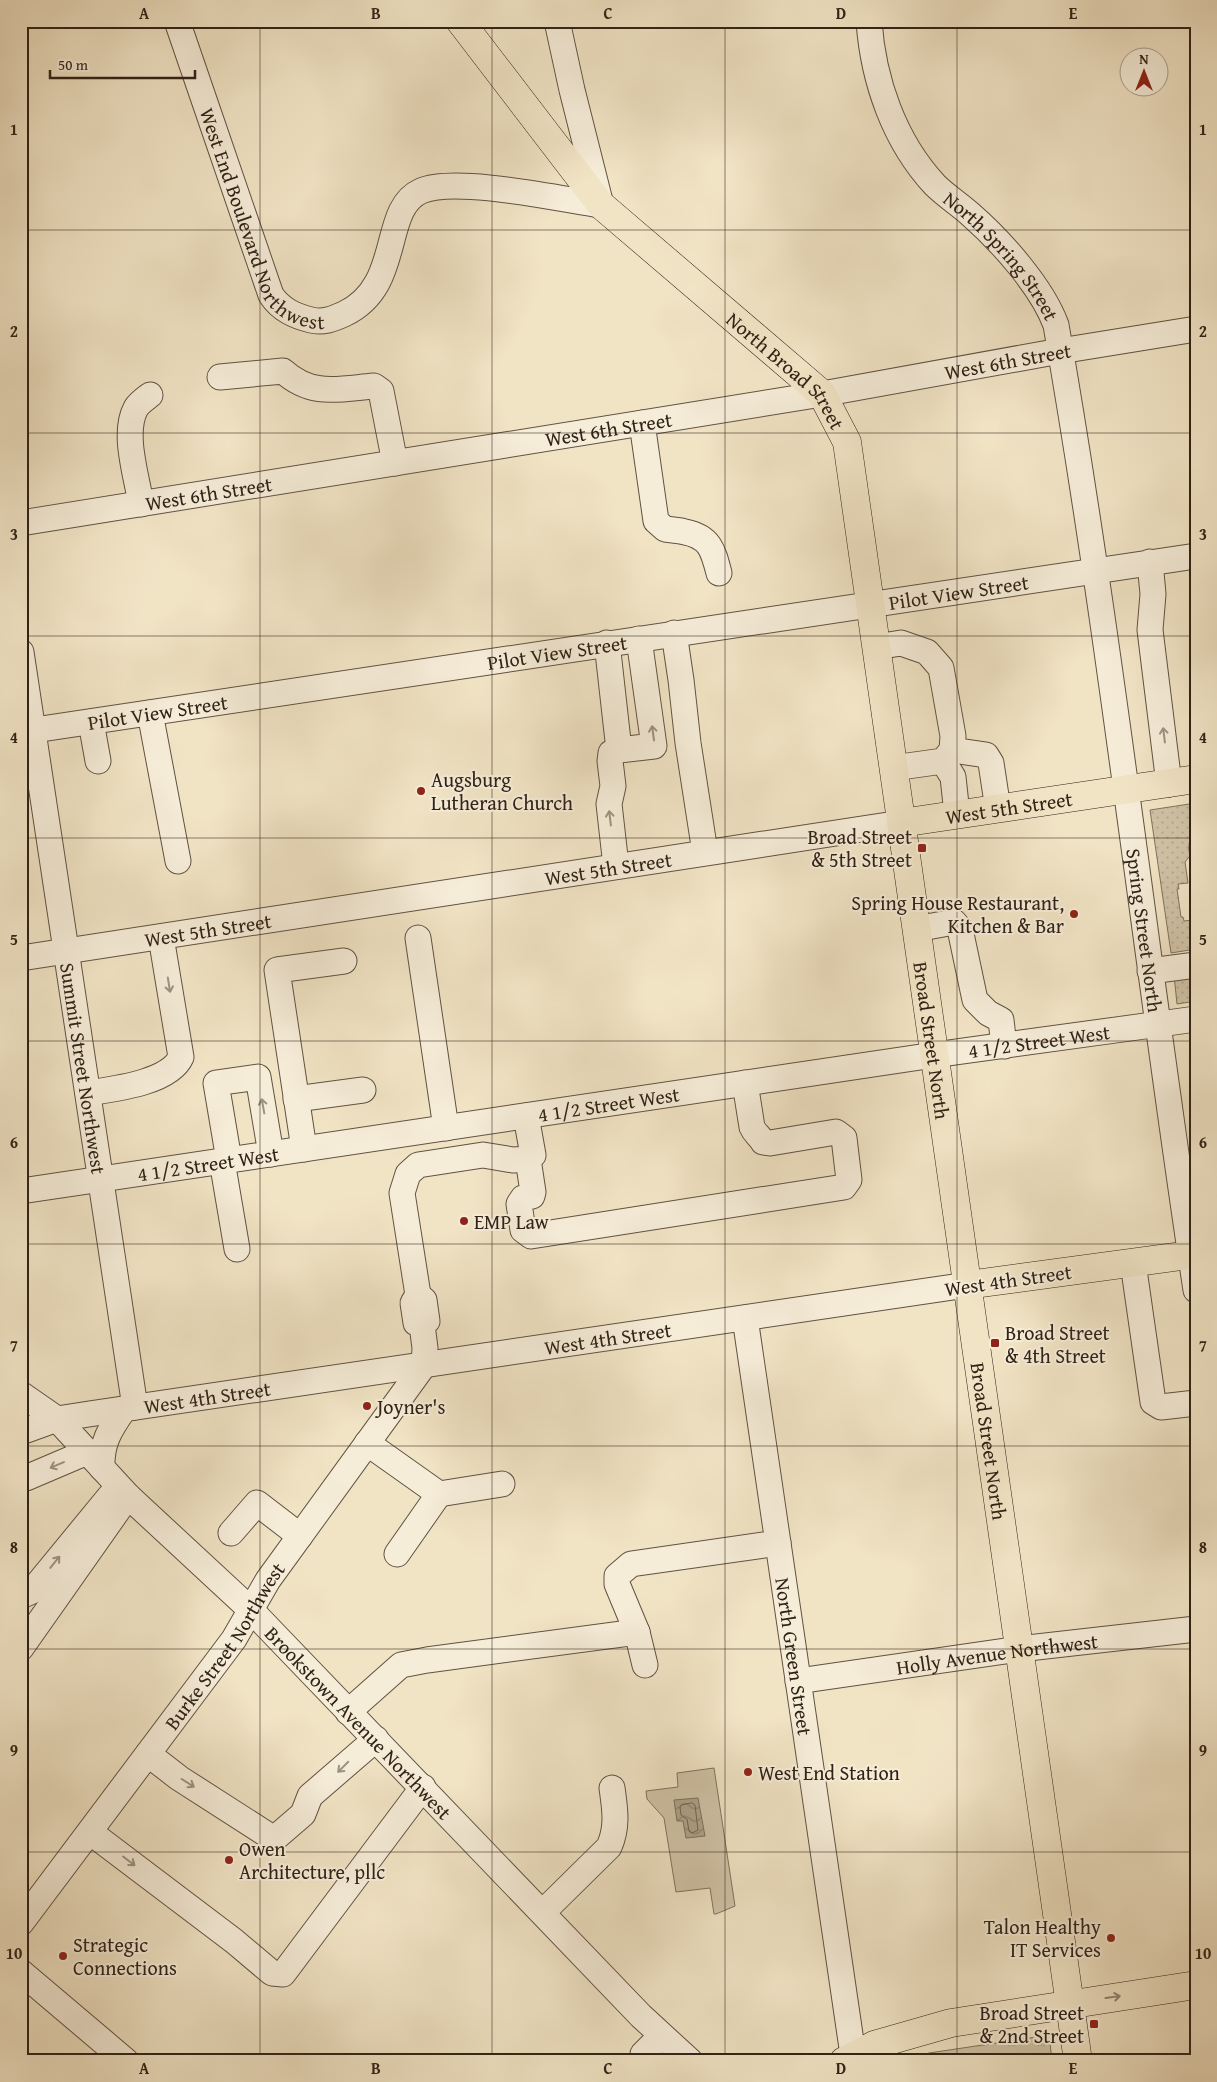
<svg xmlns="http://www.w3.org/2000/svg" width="1217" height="2082" font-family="'Gentium Book Plus',serif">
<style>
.grass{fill:url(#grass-dots);stroke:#80725f}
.park{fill:url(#park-tufts);stroke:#80725f}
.pitch{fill:#d0c3a7;stroke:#80725f}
.water{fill:url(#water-waves);stroke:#7c6f5c}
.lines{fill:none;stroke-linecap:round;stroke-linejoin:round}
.shore{stroke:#706250;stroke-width:1}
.minor-casing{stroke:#605242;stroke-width:27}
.major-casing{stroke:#302217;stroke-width:29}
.minor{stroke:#f6edd9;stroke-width:25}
.major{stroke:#f1e4c5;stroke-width:28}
.oneway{stroke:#9d9282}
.oneway2{stroke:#90836e}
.grid{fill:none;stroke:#302217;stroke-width:1;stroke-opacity:0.55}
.poi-dot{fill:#8f2418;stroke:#f6edd9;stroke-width:2}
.labels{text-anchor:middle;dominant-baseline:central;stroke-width:4;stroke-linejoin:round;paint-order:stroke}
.street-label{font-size:20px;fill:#302217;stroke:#f6edd9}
.poi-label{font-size:20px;fill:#302217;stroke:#f6edd9;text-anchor:start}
.neatline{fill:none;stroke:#302217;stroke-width:2}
.grid-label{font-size:16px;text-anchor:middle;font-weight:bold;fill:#302217}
</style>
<defs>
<pattern id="grass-dots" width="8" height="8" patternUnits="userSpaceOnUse" patternTransform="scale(1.25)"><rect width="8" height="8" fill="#d0c3a7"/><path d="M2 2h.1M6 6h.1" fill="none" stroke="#b3a78f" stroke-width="1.8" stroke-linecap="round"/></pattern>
<pattern id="park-tufts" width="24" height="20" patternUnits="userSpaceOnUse" patternTransform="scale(1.25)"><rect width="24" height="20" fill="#d0c3a7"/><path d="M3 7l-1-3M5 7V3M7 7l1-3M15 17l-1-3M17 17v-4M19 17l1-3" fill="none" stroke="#b3a78f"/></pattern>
<pattern id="water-waves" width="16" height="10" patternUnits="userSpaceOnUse" patternTransform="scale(1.25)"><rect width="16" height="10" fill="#afa28a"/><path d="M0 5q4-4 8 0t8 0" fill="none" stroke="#8f8470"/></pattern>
</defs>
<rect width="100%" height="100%" fill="#f1e4c5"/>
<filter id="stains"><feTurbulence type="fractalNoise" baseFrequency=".004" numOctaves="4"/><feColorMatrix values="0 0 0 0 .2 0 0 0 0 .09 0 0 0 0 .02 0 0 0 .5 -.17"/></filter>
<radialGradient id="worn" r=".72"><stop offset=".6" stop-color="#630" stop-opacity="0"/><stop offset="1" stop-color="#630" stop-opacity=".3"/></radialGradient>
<path class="grass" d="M1196,803C1196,809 1197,818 1196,824C1193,836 1186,842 1190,856L1185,862L1188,883L1178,884L1179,889H1177L1181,917H1183L1184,921L1193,920L1196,949L1171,953L1150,810Z
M1196,972V1001L1177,1004L1174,975Z"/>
<path class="park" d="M1043,2036L1050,2043L1052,2061H906L929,2053Z"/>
<path class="pitch" d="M714,1768L735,1906L716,1914H714L710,1888L676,1892L664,1818L647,1799L646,1791L678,1787L677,1773Z"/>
<path class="water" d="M698,1798L705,1836L686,1838L683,1821H677L674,1800Z"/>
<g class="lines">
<path class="shore" d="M692,1803L695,1805L698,1830L692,1833L689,1831L687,1819L681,1815L680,1807L682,1805Z"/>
<g class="minor-casing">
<g id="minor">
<path id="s1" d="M177,21L271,295C281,310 295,316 311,320C323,323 333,319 344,314C404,286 380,209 421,191C456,176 560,199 601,205L572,90L557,21"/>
<path id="s2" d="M869,21C873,80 894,141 935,185C946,196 959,204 970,214C1001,241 1042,287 1056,325C1112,646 1147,969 1196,1290"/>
<path d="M220,377L283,371C312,397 338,389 374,386L381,391L395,463"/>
<path d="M642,423L656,521L665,529L681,531"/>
<path d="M141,504C137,477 122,433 136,408C139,403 145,399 150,395"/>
<path id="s3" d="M21,523L822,394L1060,351L1196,329"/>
<path d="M685,532C710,537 713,550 719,573"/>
<path d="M1150,562L1153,594L1150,630L1169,784"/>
<path d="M674,633L681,680L688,743L705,852"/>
<path d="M607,643L619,750L611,753L610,761L613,786L609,804L616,866"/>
<path d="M876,647L901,643L927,652L941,668L953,736L952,750L943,761L893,768"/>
<path id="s4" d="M21,652L135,1407"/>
<path d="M150,713L178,861"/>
<path d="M91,722L98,761"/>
<path id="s5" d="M21,732L1196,556"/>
<path d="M619,750L654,746L639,639"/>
<path d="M952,750L986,755L991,763L998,809"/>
<path d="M943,761L953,777L957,814"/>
<path d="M916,929L954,922L960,929L975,1000L988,1013L1001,1020L1004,1046"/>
<path d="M418,938L446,1128"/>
<path id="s6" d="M21,958L901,823"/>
<path d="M1150,971L1196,965"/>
<path d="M88,1093C113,1089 169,1083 181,1057L161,937"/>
<path d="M296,1099L363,1090"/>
<path d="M304,1149L277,970L344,961"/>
<path d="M528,1159L533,1192L532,1196L523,1198L519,1204L523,1230L531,1236L844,1187L849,1180L844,1138L836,1132L770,1143L763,1142C760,1136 755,1134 752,1127L745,1083"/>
<path d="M229,1160L216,1083L258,1077L271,1154"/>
<path d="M222,1161L237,1249"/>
<path id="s7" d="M21,1191L934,1055L1196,1019"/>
<path d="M1133,1263L1153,1402L1161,1407L1196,1403"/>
<path d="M418,1295L402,1193L408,1174L418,1165L483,1155L513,1160L528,1159L533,1155L526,1116"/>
<path id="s8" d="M745,1318L853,2055"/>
<path d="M422,1325L427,1321L424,1300L418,1295L413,1303L416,1323L422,1325L425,1348L424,1365"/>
<path id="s9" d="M21,1394L57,1419L128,1496L251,1610L641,2016L690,2061"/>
<path id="s10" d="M21,1432L57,1419L89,1414L967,1285"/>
<path d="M367,1443L439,1494L502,1484"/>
<path d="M102,1468C101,1443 110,1429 124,1409"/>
<path d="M26,1478L87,1452"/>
<path d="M231,1533L257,1503L300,1536"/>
<path d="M397,1554L439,1494"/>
<path d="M21,1596L32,1591L110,1496"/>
<path d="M21,1648L128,1496"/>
<path d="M645,1665L637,1632L617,1584V1576L631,1564L778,1543"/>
<path id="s11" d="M798,1681L1019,1649L1196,1629"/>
<path d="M348,1712L401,1665L427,1660L637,1632"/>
<path d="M148,1754L179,1778L274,1839L303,1814L310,1796L376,1739"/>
<path d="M90,1832L234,1941L272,1973L283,1974L423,1787"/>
<path d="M543,1912L609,1847C618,1827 615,1809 612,1788"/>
<path id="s12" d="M21,1923L234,1639L268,1580L424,1365"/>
<path d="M21,1972L126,2061"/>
<path d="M652,2061L643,2054L661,2036"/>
</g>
</g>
<g class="major-casing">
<g id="major">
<path id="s13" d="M460,21L601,205L822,394L847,442L1078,2061"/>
<path id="s14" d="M901,823L1196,779"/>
<path d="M967,1285L1196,1254"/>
<path d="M844,2061L874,2045L951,2023L1196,1985"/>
</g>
</g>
<use href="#minor" class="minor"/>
<use href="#major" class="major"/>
</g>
<defs><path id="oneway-shaft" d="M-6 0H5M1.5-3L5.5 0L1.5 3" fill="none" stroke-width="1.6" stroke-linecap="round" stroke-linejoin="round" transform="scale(1.25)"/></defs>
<g class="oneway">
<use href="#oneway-shaft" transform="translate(653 733) rotate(-98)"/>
<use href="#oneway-shaft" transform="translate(1164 735) rotate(-97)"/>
<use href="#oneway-shaft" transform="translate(610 818) rotate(-97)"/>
<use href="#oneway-shaft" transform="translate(169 985) rotate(81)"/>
<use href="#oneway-shaft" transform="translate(263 1106) rotate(-100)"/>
<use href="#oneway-shaft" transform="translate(57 1465) rotate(157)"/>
<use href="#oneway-shaft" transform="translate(55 1562) rotate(-51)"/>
<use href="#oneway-shaft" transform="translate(343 1767) rotate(135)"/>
<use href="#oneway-shaft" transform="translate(188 1783) rotate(32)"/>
<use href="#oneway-shaft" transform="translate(129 1861) rotate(37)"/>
</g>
<use class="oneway2" href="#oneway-shaft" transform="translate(1113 1997) rotate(-8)"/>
<path class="grid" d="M260,21V2061M492,21V2061M725,21V2061M957,21V2061M21,230H1196M21,433H1196M21,636H1196M21,838H1196M21,1041H1196M21,1244H1196M21,1446H1196M21,1649H1196M21,1852H1196"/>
<g class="poi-dot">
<circle cx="421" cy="791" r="5"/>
<rect x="917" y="843" width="10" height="10" rx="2.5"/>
<circle cx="1074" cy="914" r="5"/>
<circle cx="464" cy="1221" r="5"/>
<rect x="990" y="1338" width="10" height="10" rx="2.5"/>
<circle cx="367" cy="1406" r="5"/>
<circle cx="748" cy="1772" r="5"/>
<circle cx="229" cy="1860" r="5"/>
<circle cx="1111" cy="1938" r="5"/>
<circle cx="63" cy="1956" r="5"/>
<rect x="1089" y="2019" width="10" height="10" rx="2.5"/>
</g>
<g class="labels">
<g class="street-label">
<text stroke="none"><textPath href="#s1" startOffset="222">West End Boulevard Northwest</textPath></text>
<text stroke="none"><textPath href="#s2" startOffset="278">North Spring Street</textPath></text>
<text stroke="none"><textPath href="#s3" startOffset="1000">West 6th Street</textPath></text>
<text stroke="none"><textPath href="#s13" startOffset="481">North Broad Street</textPath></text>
<text stroke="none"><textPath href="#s3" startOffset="595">West 6th Street</textPath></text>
<text stroke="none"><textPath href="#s3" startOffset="190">West 6th Street</textPath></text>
<text stroke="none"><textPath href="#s5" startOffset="948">Pilot View Street</textPath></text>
<text stroke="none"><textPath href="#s5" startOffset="542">Pilot View Street</textPath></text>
<text stroke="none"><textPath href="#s5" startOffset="138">Pilot View Street</textPath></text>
<text stroke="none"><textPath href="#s14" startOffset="109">West 5th Street</textPath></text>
<text stroke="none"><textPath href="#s6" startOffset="594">West 5th Street</textPath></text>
<text stroke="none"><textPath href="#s6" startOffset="189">West 5th Street</textPath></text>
<text stroke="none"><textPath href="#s2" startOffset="979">Spring Street North</textPath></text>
<text stroke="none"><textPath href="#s13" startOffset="1181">Broad Street North</textPath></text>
<text stroke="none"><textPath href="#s7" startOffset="1029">4 1/2 Street West</textPath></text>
<text stroke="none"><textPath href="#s4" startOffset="421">Summit Street Northwest</textPath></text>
<text stroke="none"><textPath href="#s7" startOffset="594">4 1/2 Street West</textPath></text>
<text stroke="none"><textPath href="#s7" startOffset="189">4 1/2 Street West</textPath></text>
<text transform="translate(1008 1280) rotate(-8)">West 4th Street</text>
<text stroke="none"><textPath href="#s10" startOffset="595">West 4th Street</textPath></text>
<text stroke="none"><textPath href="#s10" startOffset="190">West 4th Street</textPath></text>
<text stroke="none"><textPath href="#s13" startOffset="1586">Broad Street North</textPath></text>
<text stroke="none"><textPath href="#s12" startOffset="344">Burke Street Northwest</textPath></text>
<text stroke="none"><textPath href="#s11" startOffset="201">Holly Avenue Northwest</textPath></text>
<text stroke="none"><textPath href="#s8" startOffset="342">North Green Street</textPath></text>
<text stroke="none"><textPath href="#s9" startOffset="472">Brookstown Avenue Northwest</textPath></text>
</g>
<g class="poi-label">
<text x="431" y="779">Augsburg<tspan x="431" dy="23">Lutheran Church</tspan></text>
<text x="912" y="836" text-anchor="end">Broad Street<tspan x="912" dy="23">&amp; 5th Street</tspan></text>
<text x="1064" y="902" text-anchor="end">Spring House Restaurant,<tspan x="1064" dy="23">Kitchen &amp; Bar</tspan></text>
<text x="474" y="1221">EMP Law</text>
<text x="1005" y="1332">Broad Street<tspan x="1005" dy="23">&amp; 4th Street</tspan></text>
<text x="377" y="1406">Joyner's</text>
<text x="758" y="1772">West End Station</text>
<text x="239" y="1848">Owen<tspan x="239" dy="23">Architecture, pllc</tspan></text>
<text x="1101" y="1926" text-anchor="end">Talon Healthy<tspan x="1101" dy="23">IT Services</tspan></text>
<text x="73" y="1944">Strategic<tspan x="73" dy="23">Connections</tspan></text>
<text x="1084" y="2012" text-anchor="end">Broad Street<tspan x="1084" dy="23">&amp; 2nd Street</tspan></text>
</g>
</g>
<rect width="1217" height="2082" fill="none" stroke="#f1e4c5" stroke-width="55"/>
<g transform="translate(1144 72)"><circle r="24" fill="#f6edd9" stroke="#a79c8b"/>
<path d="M0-4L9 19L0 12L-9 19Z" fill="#8f2418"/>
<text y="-8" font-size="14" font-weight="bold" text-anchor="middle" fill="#302217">N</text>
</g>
<path d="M50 70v8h145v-8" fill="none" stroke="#302217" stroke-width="2.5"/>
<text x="58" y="70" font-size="15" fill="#302217" stroke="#f6edd9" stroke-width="4" paint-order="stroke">50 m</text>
<rect x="28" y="28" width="1162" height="2026" class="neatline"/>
<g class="grid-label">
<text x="144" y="19">A</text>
<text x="376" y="19">B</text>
<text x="608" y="19">C</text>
<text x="841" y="19">D</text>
<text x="1073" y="19">E</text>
<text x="14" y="135">1</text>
<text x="1203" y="135">1</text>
<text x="14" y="337">2</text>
<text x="1203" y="337">2</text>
<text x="14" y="540">3</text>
<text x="1203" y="540">3</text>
<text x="14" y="743">4</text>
<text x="1203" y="743">4</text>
<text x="14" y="945">5</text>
<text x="1203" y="945">5</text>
<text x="14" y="1148">6</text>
<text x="1203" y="1148">6</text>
<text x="14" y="1351">7</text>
<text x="1203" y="1351">7</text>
<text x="14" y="1553">8</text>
<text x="1203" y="1553">8</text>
<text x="14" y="1756">9</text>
<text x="1203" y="1756">9</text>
<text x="14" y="1959">10</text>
<text x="1203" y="1959">10</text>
<text x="144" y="2074">A</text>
<text x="376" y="2074">B</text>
<text x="608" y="2074">C</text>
<text x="841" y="2074">D</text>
<text x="1073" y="2074">E</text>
</g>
<rect width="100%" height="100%" filter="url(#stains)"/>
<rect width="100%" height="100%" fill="url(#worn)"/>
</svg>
